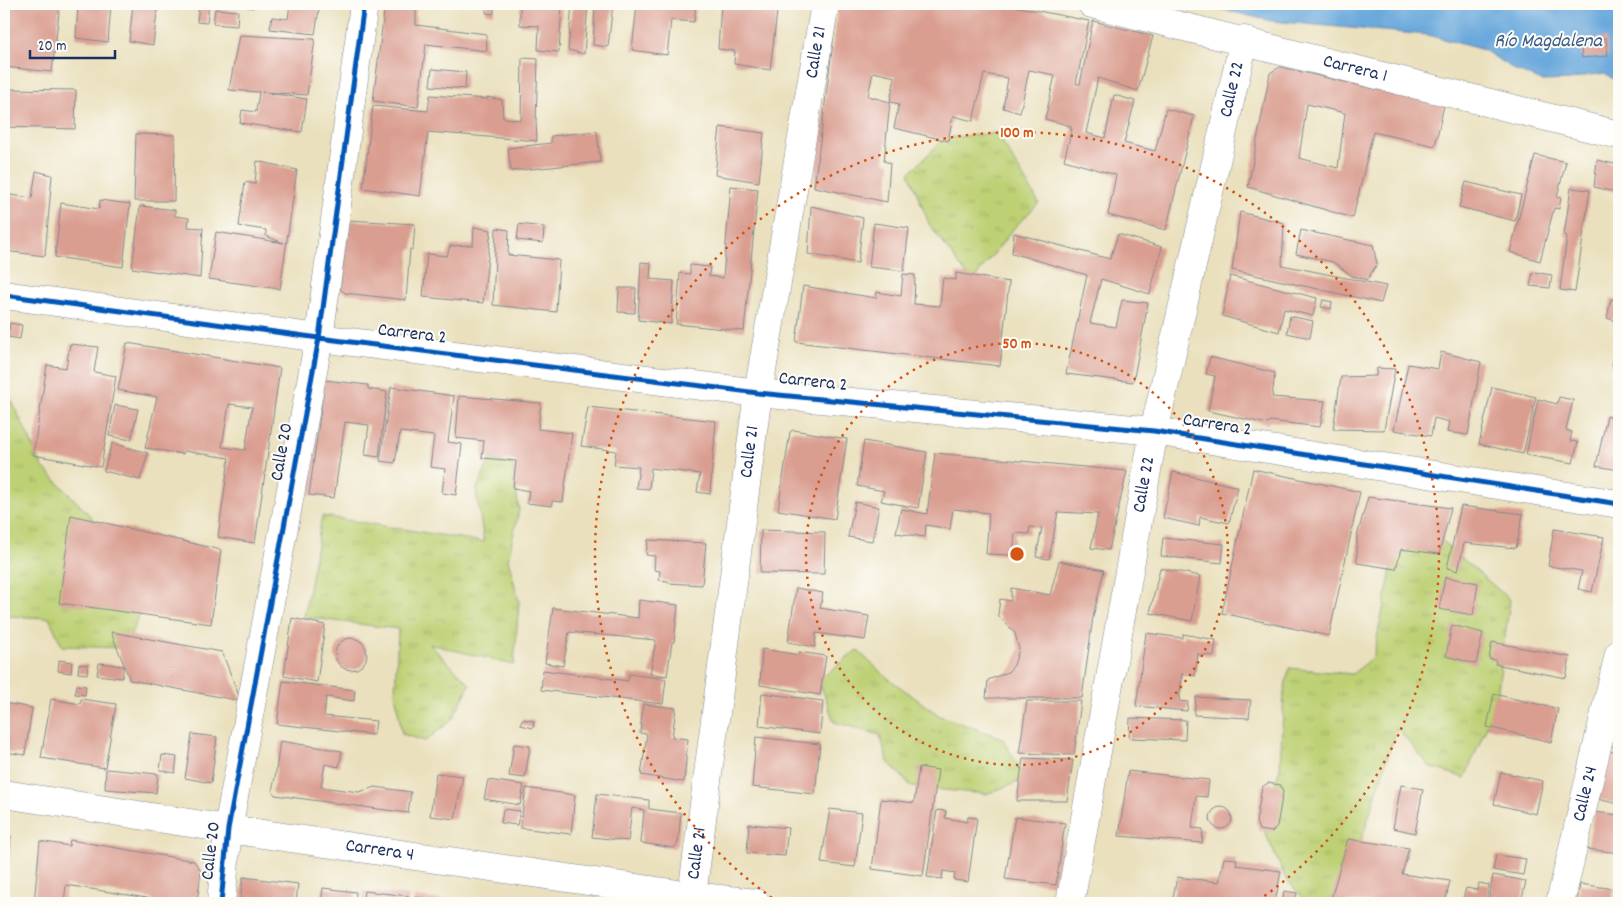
<svg xmlns="http://www.w3.org/2000/svg" width="1623" height="907" font-family="Dekko,sans-serif">
<style>
.grass{fill:url(#grass-tufts);stroke:#6c8068}
.water{fill:#6aa9dc;stroke:#426c9d}
.building{fill:#da9e91;fill-rule:evenodd}
.lines{fill:none;stroke-linecap:round;stroke-linejoin:round}
.minor-casing{stroke:#82888e;stroke-width:29}
.minor{stroke:#fff;stroke-width:28}
.cycleway-casing{stroke:#fdfcf7;stroke-width:8}
.cycleway{stroke:#0057b8;stroke-width:5}
.ring{fill:none;stroke:#d45514;stroke-width:2.5;stroke-dasharray:2.5 5}
.labels{text-anchor:middle;dominant-baseline:central;stroke-width:4;stroke-linejoin:round;paint-order:stroke}
.street-label{font-size:19px;fill:#1b2f5e;stroke:#fdfcf7}
.water-label{font-size:20px;font-style:italic;fill:#375a8a;stroke:#fdfcf7}
.centre{fill:#d45514;stroke:#fdfcf7;stroke-width:2.5}
.ring-label{font-size:15px;text-anchor:middle;font-weight:bold;fill:#d45514;stroke:#fdfcf7;stroke-width:4;stroke-linejoin:round;paint-order:stroke}
</style>
<defs>
<pattern id="grass-tufts" width="24" height="20" patternUnits="userSpaceOnUse" patternTransform="scale(1.25)"><rect width="24" height="20" fill="#bdd073"/><path d="M3 7l-1-3M5 7V3M7 7l1-3M15 17l-1-3M17 17v-4M19 17l1-3" fill="none" stroke="#a2b366"/></pattern>
</defs>
<rect width="100%" height="100%" fill="#fdfcf7"/>
<filter id="ink" filterUnits="userSpaceOnUse"><feTurbulence type="fractalNoise" baseFrequency=".02" numOctaves="2"/><feDisplacementMap in="SourceGraphic" scale="10" xChannelSelector="R" yChannelSelector="G"/><feConvolveMatrix kernelMatrix="1 2 1 2 8 2 1 2 1" color-interpolation-filters="sRGB"/></filter>
<filter id="wash" filterUnits="userSpaceOnUse"><feTurbulence type="fractalNoise" baseFrequency=".0096" numOctaves="4" result="noise"/><feDisplacementMap in="SourceGraphic" scale="20" xChannelSelector="R" yChannelSelector="G"/><feGaussianBlur stdDeviation="1.12" result="paint"/><feColorMatrix in="noise" values="0 0 0 0 0 0 0 0 0 0 0 0 0 0 0 0 0 1.4 0 .05"/><feComposite in="paint" operator="in"/></filter>
<g filter="url(#wash)">
<rect width="100%" height="100%" fill="#eae0bd"/>
<path class="grass" d="M997,133L1039,203L1014,228L972,282L929,224L909,173L945,138Z
M4,399H11L42,466L99,525L142,609L125,648L62,646L49,618L4,616Z
M490,459L512,464L519,510L508,559L519,602L514,665L429,644L470,684L452,720L425,741L402,734L395,693L398,629L304,617L322,516L484,542L476,491Z
M1440,539L1510,600L1496,704L1465,778L1430,767L1397,728L1363,835L1337,903H1307L1286,879L1263,828L1280,767L1284,692L1289,668L1352,674L1373,658L1394,556Z
M857,650L885,676L940,716L1002,738L1026,779L986,794L912,787L888,762L880,735L834,722L819,680Z"/>
<path class="water" d="M1198,4H1619V82L1605,74L1588,75L1570,80L1542,81L1515,70L1484,50L1428,35L1272,21Z"/>
<g id="blocks">
<path class="building" d="M4,4H60L52,72L4,67Z
M78,4H111L108,42L76,38Z
M133,4H158L153,45L129,41Z
M199,4H209L207,23L197,22Z
M240,4H253V8L239,5Z
M290,4H320L315,34L270,29L272,17L288,19Z
M385,4H416V25L486,34L487,51L426,44L418,107L373,101Z
M486,4H494V14L486,13Z
M520,4H562L559,52L538,50L539,26L520,25Z
M572,4H588L584,54L568,50Z
M595,4H613L608,47L593,45Z
M637,4H696L694,22L671,20L667,55L632,50Z
M721,4H778L770,70L734,64L735,51L718,49Z
M838,4H1003L1089,21L1076,84H1080L1093,21L1153,36L1138,91L1098,78L1086,133L1105,138L1114,95L1135,101L1124,143L1155,151L1166,109L1194,116L1166,230L1108,215L1116,175L1064,160L1072,129H1070L1071,126L1045,119L1055,75L1029,70L1020,113L1003,108L1008,78L984,74L973,121L953,116L948,141L894,128L899,104L890,102L895,77L873,72L868,96L890,102L884,161L890,163L887,202L814,187Z
M215,9L238,11L237,26L213,24Z
M239,35L315,39L307,95L262,92L307,99L302,132L240,123L242,110L256,112L259,92L229,90Z
M1606,38L1608,56L1582,58L1580,40Z
M522,58L538,59L536,121L537,141L428,132L420,196L363,188L373,106L428,111L430,95L488,99L487,97L502,100L503,118L521,120Z
M1280,67L1444,105L1435,146L1373,132L1353,218L1248,187L1270,73ZM1307,104L1345,113L1338,168L1299,158Z
M432,69L466,72L465,89L430,86Z
M4,89L76,90L75,129L4,127Z
M720,127L764,133L759,182L715,175Z
M597,131L600,162L511,171L508,148L551,143V136Z
M136,134L175,135L174,201H134Z
M1535,155L1566,162L1557,197L1561,198L1559,209L1554,208L1540,261L1510,252Z
M1597,160L1619,165V193L1594,187Z
M257,161L297,170L280,289L209,279L216,232L284,243L266,236V230L239,226L245,182L255,184Z
M36,171L52,175L45,256L4,251V194L32,198Z
M1466,182L1521,195L1515,221L1459,207Z
M731,186L758,189L744,331L676,324L680,273L690,274V265L710,267L709,276L723,278Z
M1571,188L1590,190L1575,292L1560,290L1567,236L1564,235Z
M100,200L130,204L123,267L55,257L61,203L99,209Z
M140,206L175,210V216L189,218L188,227L203,228L200,278L132,268Z
M811,206L863,218L858,263L808,254Z
M1240,212L1284,223L1282,265L1386,286L1381,303L1232,270Z
M349,220L415,224L413,249H410L406,300L345,293L340,289Z
M874,223L909,228L904,271L869,267Z
M519,224L544,227L543,243L517,240Z
M474,227L491,230L483,303L423,297L427,254L447,256L450,246L473,245Z
M496,228L509,230L508,255L559,260L556,312L493,305Z
M1301,230L1373,245L1377,264L1367,280L1352,276L1333,262L1296,254Z
M1014,233L1110,259L1118,234L1162,247L1150,294L1101,279L1090,323L1116,327L1122,300L1148,303L1133,382L1066,374L1087,275L1012,253Z
M641,262L651,263L650,279L674,281L671,324L638,320Z
M1533,272L1552,275L1550,288L1530,286Z
M956,273L1009,282L1000,366L796,342L803,286L876,298L877,292L901,296L903,274L915,275L914,304L940,306L943,278L956,280Z
M1230,276L1317,298L1313,316L1284,309L1279,332L1222,316Z
M619,288H636L635,313L618,312Z
M1611,299L1619,301V322L1607,318Z
M1323,300L1332,302L1331,309L1321,307Z
M1290,316L1313,321L1310,338L1287,333Z
M10,323L22,325L20,339L8,337L4,359V330H9Z
M1618,338H1619V367L1612,366Z
M127,343L280,368L255,543L218,537L229,458L184,451L183,454L145,448L157,397L118,390ZM229,404L252,407L245,450L222,447Z
M70,344L98,347L94,372L116,376L101,467L33,455L47,365L66,368Z
M1441,352L1481,362L1468,435L1447,432L1449,422L1434,418L1431,436L1394,430L1408,364L1438,369Z
M1210,357L1275,373L1272,397L1325,401L1320,427L1270,421L1268,424L1208,411L1215,376L1206,374Z
M1377,368L1395,369L1384,430L1333,429L1341,377L1376,376Z
M325,380L368,385V389L387,392L379,457L365,455L369,425L345,422L334,498L309,495Z
M391,387L454,396L448,442L462,444L456,495L442,493L445,469L430,467L434,436L400,432L395,463L380,461Z
M1492,387L1536,397L1523,454L1479,444Z
M459,396L541,403L538,429L572,433L563,502L552,501V506L527,503L529,491L513,488L516,461L482,458L484,441L456,438Z
M1559,397L1573,400L1566,430L1572,432L1570,441L1578,442L1573,463L1526,455L1538,399L1557,404Z
M115,405L138,409L131,440L109,436Z
M588,407L716,421L710,494L697,492L700,474L651,468L649,489L636,488L639,467L614,465L616,451L581,446Z
M1607,416L1619,419V470L1596,466Z
M793,430L847,439L835,519L778,510L790,432Z
M864,441L927,452L918,508L881,501L884,491L857,486Z
M112,443L148,453L140,480L104,471Z
M935,453L1127,471L1109,550L1091,548L1098,514L1058,512L1049,559L1036,557L1042,528L1030,527L1029,534L1015,533L1013,555L986,554L989,513L953,509L950,529L926,525L925,537L896,533L901,509L927,514Z
M1253,469L1360,492L1329,636L1222,613Z
M1173,472L1238,487L1229,523L1200,517L1199,526L1163,518Z
M1368,497L1451,508L1439,554L1401,549L1396,569L1357,563V536Z
M855,502L879,507L872,541L848,537Z
M1461,506L1523,514L1516,548L1464,543L1458,571L1447,568Z
M71,515L221,550L211,624L59,603Z
M1554,529L1604,537L1592,592L1578,589L1582,571L1548,566Z
M761,530L825,532L824,574L760,573Z
M1163,538L1224,544L1222,563L1161,556Z
M648,540L706,543L702,585L668,583V581L659,580L660,571L654,570L655,556L646,555Z
M1059,561L1104,570L1093,617L1082,698H986L988,680L1008,672L1014,665L1019,649L1015,633L998,615L1000,599L1011,601V588L1050,595Z
M1160,568L1200,576L1192,621L1150,613Z
M1445,577L1478,583L1473,615L1439,609Z
M796,588L823,593L820,608L869,616L865,640L816,633L815,647L788,642Z
M639,600L678,605L674,642H672L667,676L650,674L656,640L569,632L563,666L545,663L553,608L638,618Z
M292,618L325,625L317,682L284,676Z
M1452,625L1483,633L1476,664L1446,656Z
M111,632L222,652L241,701L130,680Z
M1146,633L1183,638V634L1216,640L1214,656L1198,654L1195,676L1182,674L1179,701L1188,702L1187,711L1136,706Z
M335 654a16 16 0 1 1 32 0a16 16 0 1 1-32 0Z
M1492,642L1570,657L1566,678L1495,664L1496,660L1489,659Z
M762,649L799,655V652L826,656L820,695L760,685Z
M59,660L72,662L71,673L58,671Z
M99,663L124,666L122,678L97,675Z
M79,664L88,665L87,674L78,673Z
M543,670L628,681L629,674L666,679L663,704L541,690Z
M283,681L355,690L354,701L326,697L324,716L376,721L374,735L277,724Z
M77,685L86,686L85,695L75,694Z
M762,693L823,701L820,734L759,726Z
M1494,694L1558,709L1551,742L1487,727Z
M1196,697L1251,700L1249,718L1194,715Z
M51,699L80,704L81,699L116,704L105,768L41,758Z
M1027,701H1081L1074,755L1019,753Z
M4,703L32,708L25,755L4,752Z
M643,704L676,708L672,737L688,739L684,782L641,775L647,734L640,733Z
M1613,712L1619,713V748L1607,745Z
M1130,718L1186,720L1185,740L1129,738Z
M522,719L534,721L533,728L521,725Z
M192,734L217,737L211,783L185,778Z
M756,737L820,744L815,794L752,787Z
M280,741L342,751L339,767L325,764L321,787L359,792L375,787L411,792L408,813L275,795L272,791L275,778Z
M514,744L530,746L525,778L509,776Z
M1606,750L1619,754V804L1597,799Z
M162,755L177,757L175,773L160,770Z
M1023,758L1073,760L1067,801H1017Z
M919,767L938,770L923,876L872,869L881,799L914,803Z
M106,769L158,774L156,793L105,789Z
M1128,771L1209,780L1207,797L1196,796L1192,828L1203,829L1202,843L1119,836Z
M1501,772L1543,781L1536,814L1494,804Z
M436,773L463,776L455,819L430,816Z
M488,780L524,785L520,805L484,799Z
M1268,783L1280,785L1283,792L1277,826L1272,832L1259,830L1256,822L1262,787Z
M1401,785L1423,789L1415,833L1393,828Z
M526,788L575,795L571,834L520,828Z
M597,794L649,800V809L681,813L678,843L674,848L641,843L644,810L632,808L628,841L592,837Z
M1210 818a11 11 0 1 1 22 0a11 11 0 1 1-22 0Z
M503,809L520,811L517,825L501,823Z
M830,809L862,813L855,867L821,863Z
M937,810L946,811L945,818L967,822L968,817L977,818L968,882L954,880L955,873L943,871L942,879L927,877Z
M1594,812L1619,815V853L1587,849Z
M1015,817L1065,823L1056,885L1005,879Z
M749,824L788,828L785,856L747,853Z
M4,835L11,836L5,893H4Z
M1348,839L1409,848L1402,874L1450,881L1445,903L1330,902Z
M70,840L194,861L201,871L197,903H153V899L66,885L64,903H34L40,841L69,846Z
M1496,855L1526,859L1523,875L1493,870Z
M1224,858L1237,859L1236,865L1281,871L1275,903H1172L1177,877L1219,882Z
M1493,875L1526,881L1521,903H1488Z
M243,877L298,884L296,903H240Z
M1479,883L1489,885L1486,903H1462L1466,888L1477,890Z
M1580,884L1614,889L1611,903H1577Z
M323,888L356,892L355,903H321Z
M364,891L409,896L408,903H362Z
M1284,891L1297,893L1295,903H1282Z
M414,897L462,902V903H413Z"/>
</g>
</g>
<g filter="url(#ink)">
<use href="#blocks" fill-opacity="0" stroke="#82888e" stroke-width="1"/>
<g class="lines">
<g class="minor-casing">
<g id="minor">
<path id="s1" d="M1092,4L1619,135"/>
<path d="M4,295L319,338L758,393L1154,431L1619,504"/>
<path id="s2" d="M4,794L228,829L692,896L756,903"/>
<path d="M221,903L228,829L319,338L364,4"/>
<path id="s3" d="M691,903L758,393L825,4"/>
<path id="s4" d="M1070,903L1154,431L1244,40"/>
<path id="s5" d="M1560,903L1619,654"/>
</g>
</g>
<use href="#minor" class="minor"/>
<g class="cycleway-casing">
<path id="cycleway" d="M4,295L319,338L758,393L1154,431L1619,504
M221,903L228,829L319,338L364,4"/>
</g>
<use href="#cycleway" class="cycleway"/>
</g>
</g>
<g class="ring">
<circle cx="1017" cy="554" r="211"/>
<path d="M778 902A422 422 0 1 1 1256 902"/>
</g>
<g class="labels">
<g class="street-label">
<text stroke="none"><textPath href="#s3" startOffset="860">Calle 21</textPath></text>
<text stroke="none"><textPath href="#s1" startOffset="271">Carrera 1</textPath></text>
<text stroke="none"><textPath href="#s4" startOffset="830">Calle 22</textPath></text>
<text transform="translate(412 335) rotate(7)">Carrera 2</text>
<text transform="translate(813 383) rotate(6)">Carrera 2</text>
<text transform="translate(1217 426) rotate(9)">Carrera 2</text>
<text transform="translate(283 452) rotate(-80)">Calle 20</text>
<text stroke="none"><textPath href="#s3" startOffset="455">Calle 21</textPath></text>
<text stroke="none"><textPath href="#s4" startOffset="425">Calle 22</textPath></text>
<text stroke="none"><textPath href="#s5" startOffset="112">Calle 24</textPath></text>
<text transform="translate(212 851) rotate(-83)">Calle 20</text>
<text stroke="none"><textPath href="#s2" startOffset="380">Carrera 4</textPath></text>
<text stroke="none"><textPath href="#s3" startOffset="50">Calle 21</textPath></text>
</g>
<g class="water-label">
<text x="1548" y="42">Río Magdalena</text>
</g>
</g>
<circle cx="1017" cy="554" r="8" class="centre"/>
<g class="ring-label">
<text x="1017" y="137">100 m</text>
<text x="1017" y="348">50 m</text>
</g>
<rect width="1623" height="907" fill="none" stroke="#fdfcf7" stroke-width="20"/>
<path d="M30 50v8h85v-8" fill="none" stroke="#1b2f5e" stroke-width="2.5"/>
<text x="38" y="50" font-size="15" fill="#1b2f5e" stroke="#fdfcf7" stroke-width="4" paint-order="stroke">20 m</text>
</svg>
